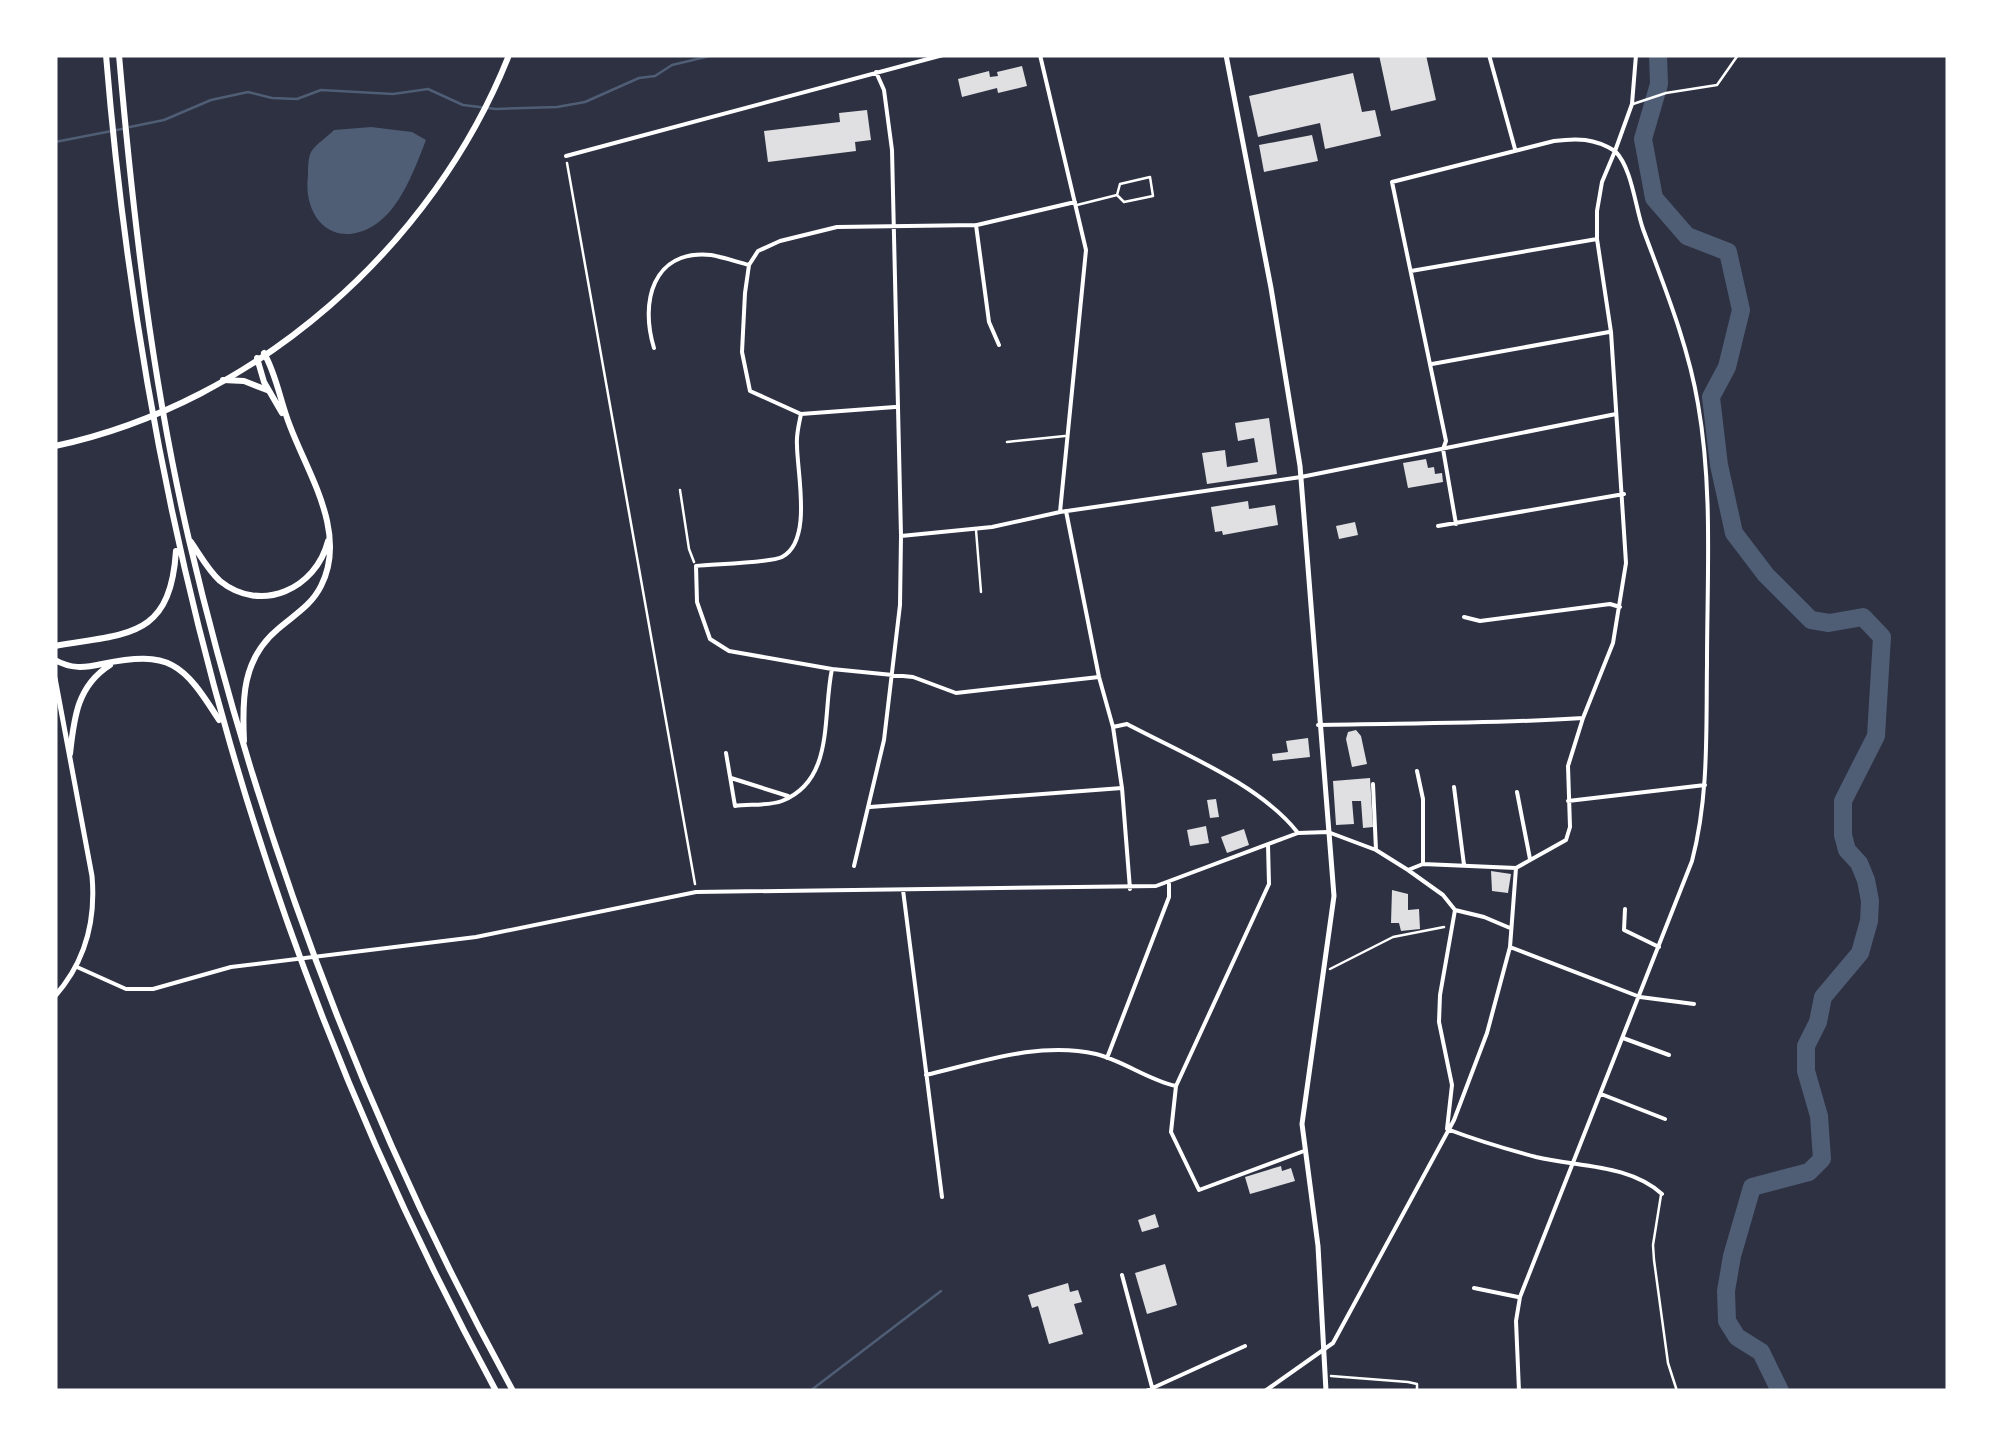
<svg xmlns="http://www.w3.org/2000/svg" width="2003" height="1446" font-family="'Sofia Sans Condensed',sans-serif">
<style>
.water{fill:#4f5d75}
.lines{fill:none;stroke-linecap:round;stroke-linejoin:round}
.stream{stroke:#4f5d75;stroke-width:2.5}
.river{stroke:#4f5d75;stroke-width:18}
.building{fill:#e0e0e3}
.path{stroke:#fff;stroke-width:2.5}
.service{stroke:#fff;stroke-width:2.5}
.minor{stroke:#fff;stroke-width:4}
.tertiary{stroke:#fff;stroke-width:5}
.secondary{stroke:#fff;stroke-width:6}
.trunk{stroke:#fff;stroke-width:6}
</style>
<rect width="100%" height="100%" fill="#2d3142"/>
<path class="water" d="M371,127L412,132L426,140C416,166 402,204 380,221C339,253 302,222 308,175C308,168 308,158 311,152C316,144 327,137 334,130Z"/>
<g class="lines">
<path class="stream" d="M130,127L164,120L211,100L248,92L272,98L297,99L321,90L393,94L428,89L463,105L496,109L557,107L585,102L639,78L655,76L672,65L714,55
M55,142L122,129
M810,1391L941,1291"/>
<path class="river" d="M1658,55L1659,84L1643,139L1654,198L1687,236L1728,252L1741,310L1727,367L1711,397L1719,465L1734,533L1766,575L1811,620L1829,623L1863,617L1882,637L1876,736L1843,801V835L1847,850L1859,863L1866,880L1870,901L1869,921L1860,953L1823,997L1818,1022L1806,1046V1071L1819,1116L1822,1159L1809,1172L1752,1187L1732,1256L1726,1291L1727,1321L1737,1337L1761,1352L1780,1391"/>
</g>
<path class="building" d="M1379,55H1426L1436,100L1391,111Z
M1022,66L1027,86L998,93L997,88L962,97L958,79L989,71L990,77L998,76L997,72Z
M1353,73L1362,112L1375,110L1381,136L1325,149L1320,123L1258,137L1249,96Z
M867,110L871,140L855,142L856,151L768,162L764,131L840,122L839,113Z
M1312,135L1318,161L1264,172L1259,145Z
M1269,418L1277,474L1207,484L1202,453L1225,450L1227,467L1258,462L1254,438L1238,441L1235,423Z
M1426,459L1428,468L1434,467L1435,474L1442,473L1443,482L1408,488L1403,463Z
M1248,501L1249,509L1275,505L1278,525L1223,535L1222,531L1215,532L1211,507Z
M1355,522L1358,535L1339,539L1336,526Z
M1356,730L1361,736L1367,764L1352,767L1346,739L1348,732Z
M1308,738L1310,757L1273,761L1272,754L1288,752L1286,741Z
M1370,778L1373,827L1363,828L1361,801H1352L1354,824L1336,825L1333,781Z
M1216,799L1219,817L1210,818L1207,800Z
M1206,826L1209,843L1190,846L1187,830Z
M1244,829L1249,845L1227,853L1221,837Z
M1491,871L1511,874L1508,893L1492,891Z
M1392,890L1408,894V910L1419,909L1420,929L1401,931L1399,923H1391Z
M1281,1166L1282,1171L1291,1168L1295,1181L1250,1194L1245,1177Z
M1155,1214L1159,1227L1142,1232L1138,1220Z
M1165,1264L1177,1305L1147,1314L1135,1273Z
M1068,1283L1070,1292L1078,1290L1082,1302L1074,1304L1083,1334L1049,1344L1038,1306L1032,1308L1028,1295Z"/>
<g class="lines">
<path class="path" d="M567,163L695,884
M680,490L689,549L694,562
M1330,969L1393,937L1444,927
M1331,1376L1408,1382L1417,1384V1391"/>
<path class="service" d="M1633,104L1666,93L1717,85L1738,55
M1077,205L1117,195L1124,202L1153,196L1150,177L1120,184L1117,195
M1007,442L1065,436
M976,530L981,592
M1661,1195L1653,1245L1654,1260L1668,1363L1677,1391"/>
<path class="minor" d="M1040,55L1086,250L1060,512
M1489,55L1515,149
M566,156L943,55
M976,225L989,322L999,345
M1411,271L1597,239
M654,348C640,303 652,249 711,255C723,257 737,262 749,265
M1432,364L1609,332
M801,414C799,424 796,435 797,445C797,473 813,541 782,557C770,563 713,564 696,566L697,602L710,639L729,651L832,669L913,677L956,693L1099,677
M801,414L750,391L742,352L745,293L749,265L758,251L780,241L837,227L977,225L1075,202
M801,414L895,407
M1066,511L1099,677L1113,727L1122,788L1130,889
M1438,526L1624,494
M901,536L992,527L1060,512L1301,477L1616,414
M1464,617L1480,621L1610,604L1620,607
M1318,725C1407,723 1494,724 1583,718
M1113,727L1127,724C1181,753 1260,784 1298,833
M726,753L735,806C748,804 769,806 782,801C835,780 822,716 832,669
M1417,771L1423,799V864
M731,778L788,796
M1373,784L1376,850
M1454,787L1464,865
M1517,792L1530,859
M1568,801L1705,785
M870,807L1122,788
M1268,845L1269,884L1176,1086L1171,1132L1199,1190L1304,1151
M854,866L884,740L900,605L901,536L892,150L884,90L876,72
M1408,870L1423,864L1516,868L1566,840L1570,827L1568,766L1583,718L1613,643L1626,563L1611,332L1597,239V211L1602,182L1615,151C1594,138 1577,138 1554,141L1392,182L1446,441L1443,449L1456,524
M903,890L942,1197
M1625,909L1624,930L1659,947
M1455,910L1440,995L1439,1022L1452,1085L1447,1129C1476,1140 1506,1149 1536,1157C1578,1167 1629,1164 1662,1194
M1510,947L1640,997L1694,1004
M77,967L126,989H153L231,967L476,937L696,892L1156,886L1298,833L1328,832L1376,850L1408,870L1443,895L1455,910L1484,917L1510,928
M1623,1038L1669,1055
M1107,1058L1169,897V884
M926,1075C981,1062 1040,1041 1096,1054C1124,1061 1148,1080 1176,1086
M1601,1094L1665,1119
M1122,1275L1153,1391
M1474,1288L1518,1297
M1146,1391L1245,1346
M1265,1391L1333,1343L1454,1120L1487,1033L1510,947L1516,868
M1519,1391L1516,1321L1520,1297L1692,861C1709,796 1706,731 1707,664C1707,578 1713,489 1698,404C1688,344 1664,286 1643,229C1635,206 1632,168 1615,151L1632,104L1636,55"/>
<path class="tertiary" d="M1226,55L1271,288L1300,466L1334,896L1302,1124L1318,1246L1326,1391
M55,678L92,876C96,921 86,961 55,996"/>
<path class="secondary" d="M55,446C257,403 434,245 509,55"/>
<path class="trunk" d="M106,55C145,531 268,970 496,1391
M119,55C133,217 152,381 189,540C259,838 366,1123 513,1391
M257,358L264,382L282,413
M223,380L244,381L267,390
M191,542C200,555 208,570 220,581C261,614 316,589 328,541
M55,646C128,633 170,639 176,551
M55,660C71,669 84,668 102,664C170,650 183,663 219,720
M244,741C242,699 242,659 278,629C294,615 311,606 321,586C348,533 308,474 290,426C280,401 277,376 264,353
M70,754C74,718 77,686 110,665"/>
</g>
<rect width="2003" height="1446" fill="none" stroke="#ffffff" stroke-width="115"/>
</svg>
